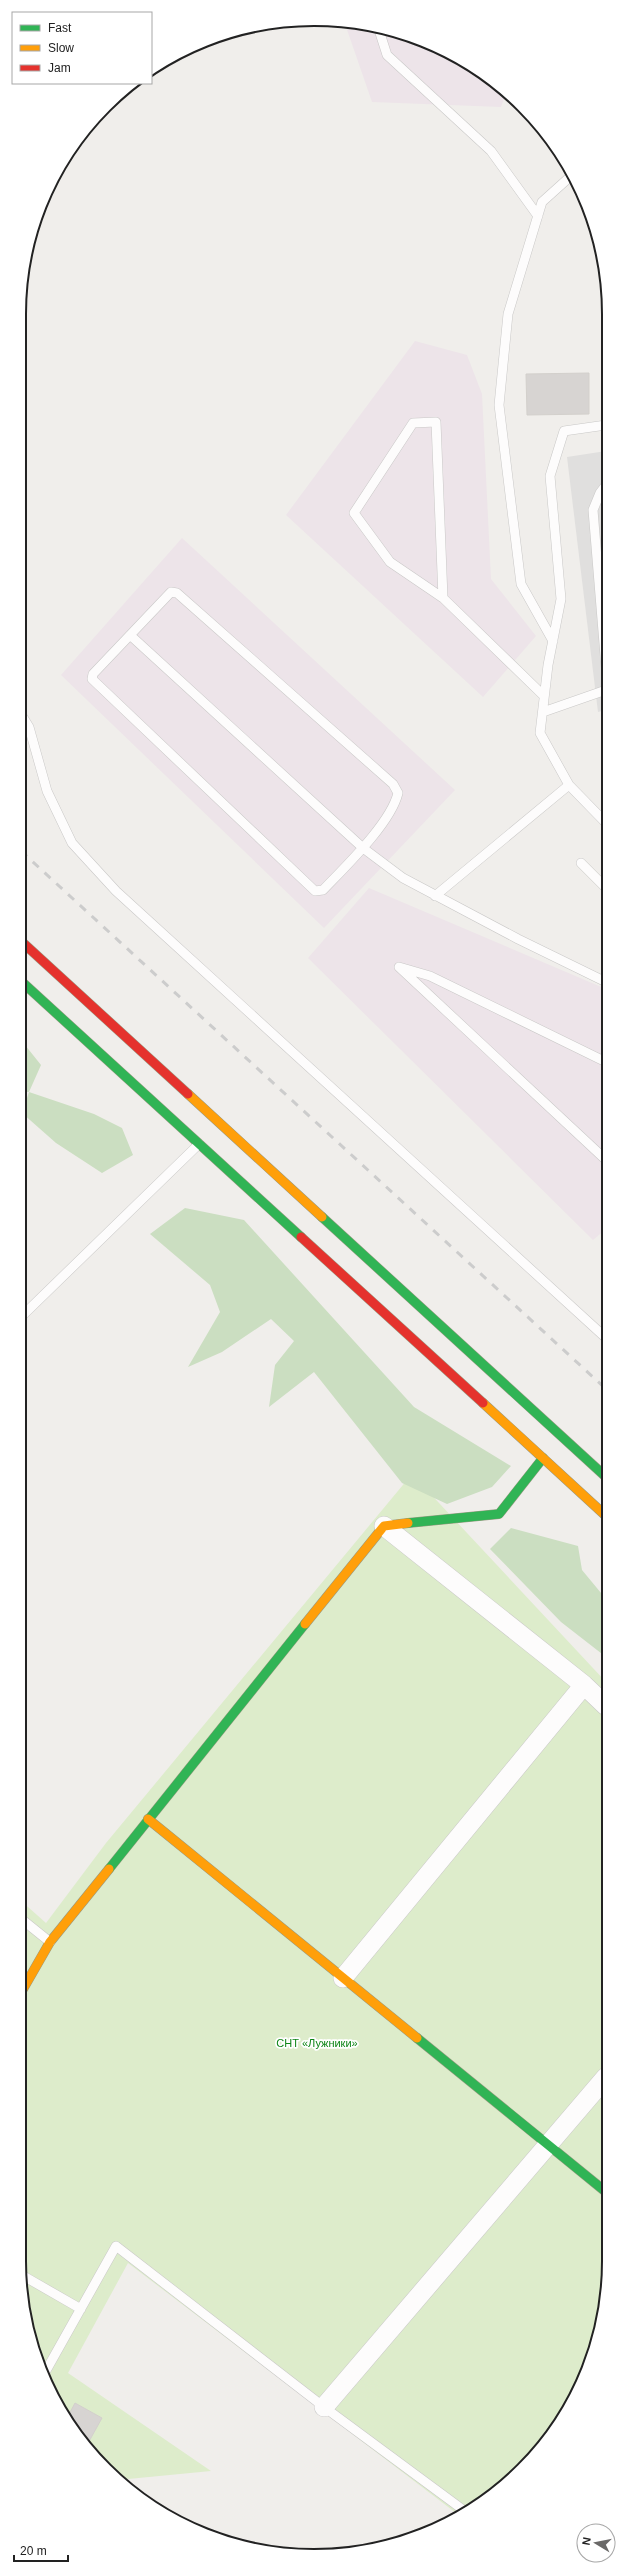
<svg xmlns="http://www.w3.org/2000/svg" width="628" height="2575" font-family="Arial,sans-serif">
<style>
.industrial{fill:#ede4e9}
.grass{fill:#ddeccb}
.forest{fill:#cbdec1}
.parking{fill:#e0dfde}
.building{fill:#d7d4d2;stroke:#d3d0cc}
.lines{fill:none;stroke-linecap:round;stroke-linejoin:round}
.lane-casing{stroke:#c9c8c7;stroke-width:10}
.street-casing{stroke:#c9c8c7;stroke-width:20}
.fast-casing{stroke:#999a82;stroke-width:10}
.slow-casing{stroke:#999a82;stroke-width:10}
.jam-casing{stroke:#999a82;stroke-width:10}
.lane{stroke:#fdfcfc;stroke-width:9}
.street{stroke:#fdfcfc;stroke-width:19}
.fast{stroke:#30b455;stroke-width:9}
.slow{stroke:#ff9f0a;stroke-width:9}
.jam{stroke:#e5322d;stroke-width:9}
.rail{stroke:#ccc;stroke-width:3;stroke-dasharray:8 8;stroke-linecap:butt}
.labels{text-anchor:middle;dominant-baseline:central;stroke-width:3.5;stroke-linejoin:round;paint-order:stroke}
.park-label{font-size:11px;fill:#0c8416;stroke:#fff}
.rim{fill:none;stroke:#222;stroke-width:2}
</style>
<rect width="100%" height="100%" fill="#f0eeeb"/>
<path class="industrial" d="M344,21L353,22L445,50L506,94L501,107L372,102Z
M415,341L467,355L482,394L491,579L536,636L483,697L286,515Z
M182,538L455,790L324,928L61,675Z
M369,888L606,989V1229L593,1240L308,958Z"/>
<path class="grass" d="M412,1474L606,1682V2300L593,2356L569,2409L536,2455L494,2495L460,2516L128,2263L68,2373L211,2471L118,2480L92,2456L41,2374L25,2318L19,2261V1899L46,1923L106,1843Z"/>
<path class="forest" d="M21,1040L41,1065L29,1092L94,1114L122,1128L133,1155L102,1173L56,1143L22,1113L29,1092H21Z
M185,1208L244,1220L414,1407L511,1466L492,1487L447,1504L402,1483L314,1372L269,1407L275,1365L294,1341L271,1319L222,1352L188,1367L220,1312L210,1285L150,1234Z
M511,1528L578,1546L582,1570L606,1599V1657L561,1622L490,1549Z"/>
<path class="parking" d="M606,451V710L598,712L567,457Z"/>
<path class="building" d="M589,373V414L527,415L526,374Z
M75,2403L102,2418L87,2445L68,2416Z"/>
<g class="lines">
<g class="lane-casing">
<path id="lane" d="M379,30L387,55L491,151L538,216
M171,592L177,593L393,784L398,793C391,823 345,867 323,890L315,891L92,679L93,674Z
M443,598L390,562L354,513L413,423L436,422L443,598L544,696
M130,635L363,848L403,878L518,939L606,982
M553,641L521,584L499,405L508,314L542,202L572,175
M606,668L593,510L600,493L606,485
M543,712L606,690
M21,714L29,727L47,791L72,843L116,891L606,1338
M606,823L569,785L540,733L548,665L561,599L550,476L564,431L606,425
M581,863L606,888
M435,896L569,785
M606,1160L399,967L430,976L606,1062
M20,1318L199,1144
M19,1917L50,1942
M20,2274L81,2309
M43,2376L116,2246L324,2407L466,2512"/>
</g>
<g class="street-casing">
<path id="street" d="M384,1526L584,1685L606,1706
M343,1978L584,1685
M324,2407L606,2077"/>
</g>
<g class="fast-casing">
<path id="fast" d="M21,981L301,1237
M322,1217L606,1477
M408,1523L499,1514L543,1458
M109,1869L305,1624
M417,2038L606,2192"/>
</g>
<g class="slow-casing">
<path id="slow" d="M188,1094L322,1217
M483,1403L606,1516
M305,1624L384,1526L408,1523
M148,1819L417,2038
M19,1996L50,1942L109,1869"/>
</g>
<g class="jam-casing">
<path id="jam" d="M21,941L188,1094
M301,1237L483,1403"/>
</g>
<use href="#lane" class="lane"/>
<use href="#street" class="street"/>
<use href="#fast" class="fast"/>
<use href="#slow" class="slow"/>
<use href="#jam" class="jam"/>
<path class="rail" d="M21,851L606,1389"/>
</g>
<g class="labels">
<g class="park-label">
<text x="317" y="2043">СНТ «Лужники»</text>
</g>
</g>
<path d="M0 0H628V2575H0ZM314 26H314A288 288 0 0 1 602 314V2261A288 288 0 0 1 314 2549H314A288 288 0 0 1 26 2261V314A288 288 0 0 1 314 26Z" fill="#fff" fill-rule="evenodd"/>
<path class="rim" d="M314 26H314A288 288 0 0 1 602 314V2261A288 288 0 0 1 314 2549H314A288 288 0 0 1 26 2261V314A288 288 0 0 1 314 26Z"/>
<rect x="12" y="12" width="140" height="72" fill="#ffffff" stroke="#a7a7a7"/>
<rect x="20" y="25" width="20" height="6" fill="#30b455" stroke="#a7a7a7"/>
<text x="48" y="32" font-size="12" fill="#222222">Fast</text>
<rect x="20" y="45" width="20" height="6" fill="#ff9f0a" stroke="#a7a7a7"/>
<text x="48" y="52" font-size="12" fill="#222222">Slow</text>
<rect x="20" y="65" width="20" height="6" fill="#e5322d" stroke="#a7a7a7"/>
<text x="48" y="72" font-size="12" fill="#222222">Jam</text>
<g transform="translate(596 2543) rotate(280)"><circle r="19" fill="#ffffff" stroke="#a7a7a7"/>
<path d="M0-3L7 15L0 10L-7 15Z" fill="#6a6968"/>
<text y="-6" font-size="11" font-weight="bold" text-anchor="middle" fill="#222222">N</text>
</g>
<path d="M14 2555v6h54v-6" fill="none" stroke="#222222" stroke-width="2"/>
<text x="20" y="2555" font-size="12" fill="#222222" stroke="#ffffff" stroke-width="3" paint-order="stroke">20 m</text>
</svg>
